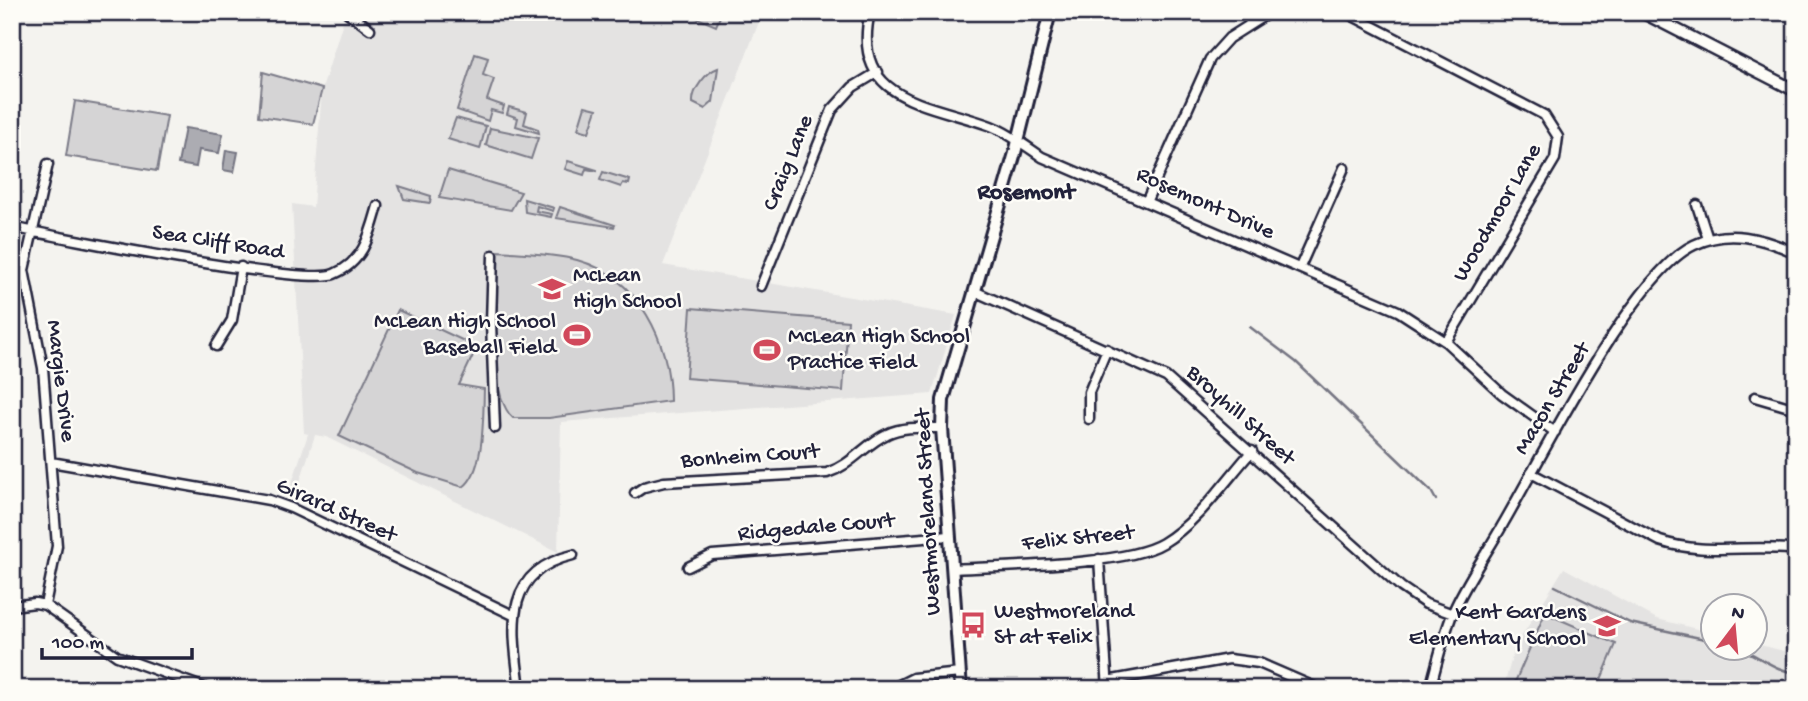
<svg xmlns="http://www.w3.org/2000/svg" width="1808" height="701" font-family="'Gochi Hand',sans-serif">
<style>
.built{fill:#e4e3e2}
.green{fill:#d5d4d5;stroke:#7c7b88;stroke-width:2}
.water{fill:#acacb2;stroke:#757582;stroke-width:2}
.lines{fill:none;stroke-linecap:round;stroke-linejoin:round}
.stream{stroke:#757582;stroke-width:2.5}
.minor-casing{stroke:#22223b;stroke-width:13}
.tertiary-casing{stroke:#22223b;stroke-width:15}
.secondary-casing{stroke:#22223b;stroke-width:16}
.minor{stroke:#fdfcf7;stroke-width:8}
.tertiary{stroke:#fdfcf7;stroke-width:10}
.secondary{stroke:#fdfcf7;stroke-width:10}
.labels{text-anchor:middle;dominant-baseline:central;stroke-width:5;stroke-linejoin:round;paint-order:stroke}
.street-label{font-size:23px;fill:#22223b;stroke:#fdfcf7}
.poi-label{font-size:23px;fill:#22223b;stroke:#fdfcf7;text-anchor:start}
.neighbourhood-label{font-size:24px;font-weight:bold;fill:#22223b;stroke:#fdfcf7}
</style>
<rect width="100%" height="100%" fill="#f4f3ef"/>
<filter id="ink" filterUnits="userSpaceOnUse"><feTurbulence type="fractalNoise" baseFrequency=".0143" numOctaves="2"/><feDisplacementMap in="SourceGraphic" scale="14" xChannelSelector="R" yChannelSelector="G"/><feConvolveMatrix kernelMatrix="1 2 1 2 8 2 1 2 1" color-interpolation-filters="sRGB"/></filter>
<g filter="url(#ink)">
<path class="built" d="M346,12H763L663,265L956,315L932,394L561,422L558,552L326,437L315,435L296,494L289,492L308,434L304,433L292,204L313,207L322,89Z
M1564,568L1657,619L1713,633L1714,648H1756V644L1796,654V689H1503L1515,647Z"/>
<path class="green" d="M683,12H722L716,26Z
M475,54L488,58L483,75L494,79L487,100L504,106L502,113L491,110L488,121L457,110Z
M718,68L713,102L705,109L693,103C692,90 706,72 718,68Z
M263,72L322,89L313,124L259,116Z
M75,101L167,116L157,171L66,156Z
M585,106L597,109L589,132L578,129Z
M509,107L527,112L524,124L538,129L539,133L516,126L518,118L507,114Z
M456,118L486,126L480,149L448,139Z
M490,128L538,138L531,159L486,145Z
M568,161L597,170V171L586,169L584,175L565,169Z
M448,170L521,192L511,210L439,198Z
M603,172L630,180L629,184L623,183L621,187L600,180Z
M399,186L431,196L430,203L404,199Z
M524,199L554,208L553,211L537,206L536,211L552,214L551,217L525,212Z
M560,207L615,225L614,227L556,218Z
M497,251C523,253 551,253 577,260C639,277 670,342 670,401L549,418H513C485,394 497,289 497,251Z
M691,308L848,321L843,391L686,378Z
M398,310L477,347L459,385L484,389C483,414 485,472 463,487L418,473L339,436Z
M1545,613L1616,644L1597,689H1512Z"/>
<path class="water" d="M185,128L223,134L219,153L199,150L196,167L178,164Z
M226,150L238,152L234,172L223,170Z"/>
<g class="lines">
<path class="stream" d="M1250,327L1296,362L1431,491L1436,500
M1555,586L1630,623L1714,641
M1739,648C1758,655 1779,673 1796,672"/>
<g class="minor-casing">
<path id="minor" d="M347,12L370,29
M870,12C849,103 933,104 991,126C1009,133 1026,146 1042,157L1398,311L1446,342L1502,394L1555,432
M1245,12L1251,24
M1345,12L1544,115L1558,137L1555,159L1446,342
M1147,200L1210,59L1229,38L1270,12
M1697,205L1708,239
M12,227C56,237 306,286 334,274C364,262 370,234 378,206
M493,255L491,323L495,428
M1300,267L1344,168
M761,286L832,110L853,87L878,72
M974,291L1166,377L1401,587L1426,604L1453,614
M216,346L232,320L241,267
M1755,397L1796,409
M1089,419V392L1107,349
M51,462L269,500L291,508L513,615
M1531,473L1660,541C1705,556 1750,544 1796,550
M635,493L644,487L664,482L827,473C852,465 865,444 887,434C903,426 924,428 942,428
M1099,559L1108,689
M688,567L712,555L949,536
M952,569C1001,566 1125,566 1163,543C1198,522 1225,481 1252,451
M45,605L57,546L43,368L24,270L48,164
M12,606L35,603L45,605L117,656L208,689
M1107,681L1229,659L1259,663L1319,689
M520,689C513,631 500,572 573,555
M873,689L895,687L913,678L960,673
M1430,689C1437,663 1443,637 1453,612C1466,582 1487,553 1503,524C1540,461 1633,273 1694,245C1729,228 1762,238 1796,253"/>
</g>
<g class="tertiary-casing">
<path id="tertiary" d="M1642,12L1796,91"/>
</g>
<g class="secondary-casing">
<path id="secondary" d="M961,689L942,428L943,400L1015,153L1050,12"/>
</g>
<use href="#minor" class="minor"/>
<use href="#tertiary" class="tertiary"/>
<use href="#secondary" class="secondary"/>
</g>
</g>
<defs>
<g id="school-bare" transform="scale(2.1)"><path d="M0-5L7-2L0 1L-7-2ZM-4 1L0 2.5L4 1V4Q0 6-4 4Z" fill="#d1495b" stroke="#fdfcf7" stroke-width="2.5" paint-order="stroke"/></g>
<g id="stadium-bare" transform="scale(2.1)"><path d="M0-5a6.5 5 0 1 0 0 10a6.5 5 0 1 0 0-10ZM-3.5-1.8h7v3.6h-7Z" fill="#d1495b" stroke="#fdfcf7" stroke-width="2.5" paint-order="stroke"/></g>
<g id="bus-bare" transform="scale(2.1)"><path d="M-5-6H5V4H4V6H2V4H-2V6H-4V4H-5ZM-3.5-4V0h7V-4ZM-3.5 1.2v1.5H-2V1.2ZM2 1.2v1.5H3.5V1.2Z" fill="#d1495b" stroke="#fdfcf7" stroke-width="2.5" paint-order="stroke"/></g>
</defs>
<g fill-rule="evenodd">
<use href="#school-bare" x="552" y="289"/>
<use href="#stadium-bare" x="577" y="335"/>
<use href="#stadium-bare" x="767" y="350"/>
<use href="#bus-bare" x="973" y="625"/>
<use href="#school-bare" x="1607" y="626"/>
</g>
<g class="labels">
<g class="street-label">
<text transform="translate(789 163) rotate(-68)">Craig Lane</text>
<text transform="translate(1205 204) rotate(24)">Rosemont Drive</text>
<text transform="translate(1498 213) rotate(-60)">Woodmoor Lane</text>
<text transform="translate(218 243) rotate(9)">Sea Cliff Road</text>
<text transform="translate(60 381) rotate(83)">Margie Drive</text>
<text transform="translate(1553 399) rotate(-59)">Macon Street</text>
<text transform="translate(1240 416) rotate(42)">Broyhill Street</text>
<text transform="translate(750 457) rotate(-4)">Bonheim Court</text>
<text transform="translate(336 511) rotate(24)">Girard Street</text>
<text transform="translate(929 512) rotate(-93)">Westmoreland Street</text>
<text transform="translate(816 528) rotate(-5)">Ridgedale Court</text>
<text transform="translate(1078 539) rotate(-6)">Felix Street</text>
</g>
<g class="poi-label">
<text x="573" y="276">McLean<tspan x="573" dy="26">High School</tspan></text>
<text x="556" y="322" text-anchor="end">McLean High School<tspan x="556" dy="26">Baseball Field</tspan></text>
<text x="788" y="337">McLean High School<tspan x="788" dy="26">Practice Field</tspan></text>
<text x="994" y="612">Westmoreland<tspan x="994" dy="26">St at Felix</tspan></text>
<text x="1586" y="613" text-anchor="end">Kent Gardens<tspan x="1586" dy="26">Elementary School</tspan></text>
</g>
<g class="neighbourhood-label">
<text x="1026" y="193">Rosemont</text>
</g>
</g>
<rect width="1808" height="701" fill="none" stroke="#fdfcf7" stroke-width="42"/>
<rect x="21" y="21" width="1766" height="659" fill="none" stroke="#22223b" stroke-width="2.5" filter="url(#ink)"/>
<g transform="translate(1734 627) rotate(16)"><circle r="33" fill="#fdfcf7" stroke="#a5a5ac" stroke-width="2"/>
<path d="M0-5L12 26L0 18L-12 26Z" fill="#d1495b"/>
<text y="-10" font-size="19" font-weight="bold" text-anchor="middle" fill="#22223b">N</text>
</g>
<path d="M42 648v10h150v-10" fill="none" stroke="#22223b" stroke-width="3.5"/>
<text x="52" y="648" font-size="21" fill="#22223b" stroke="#fdfcf7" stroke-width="5" paint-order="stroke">100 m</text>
</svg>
